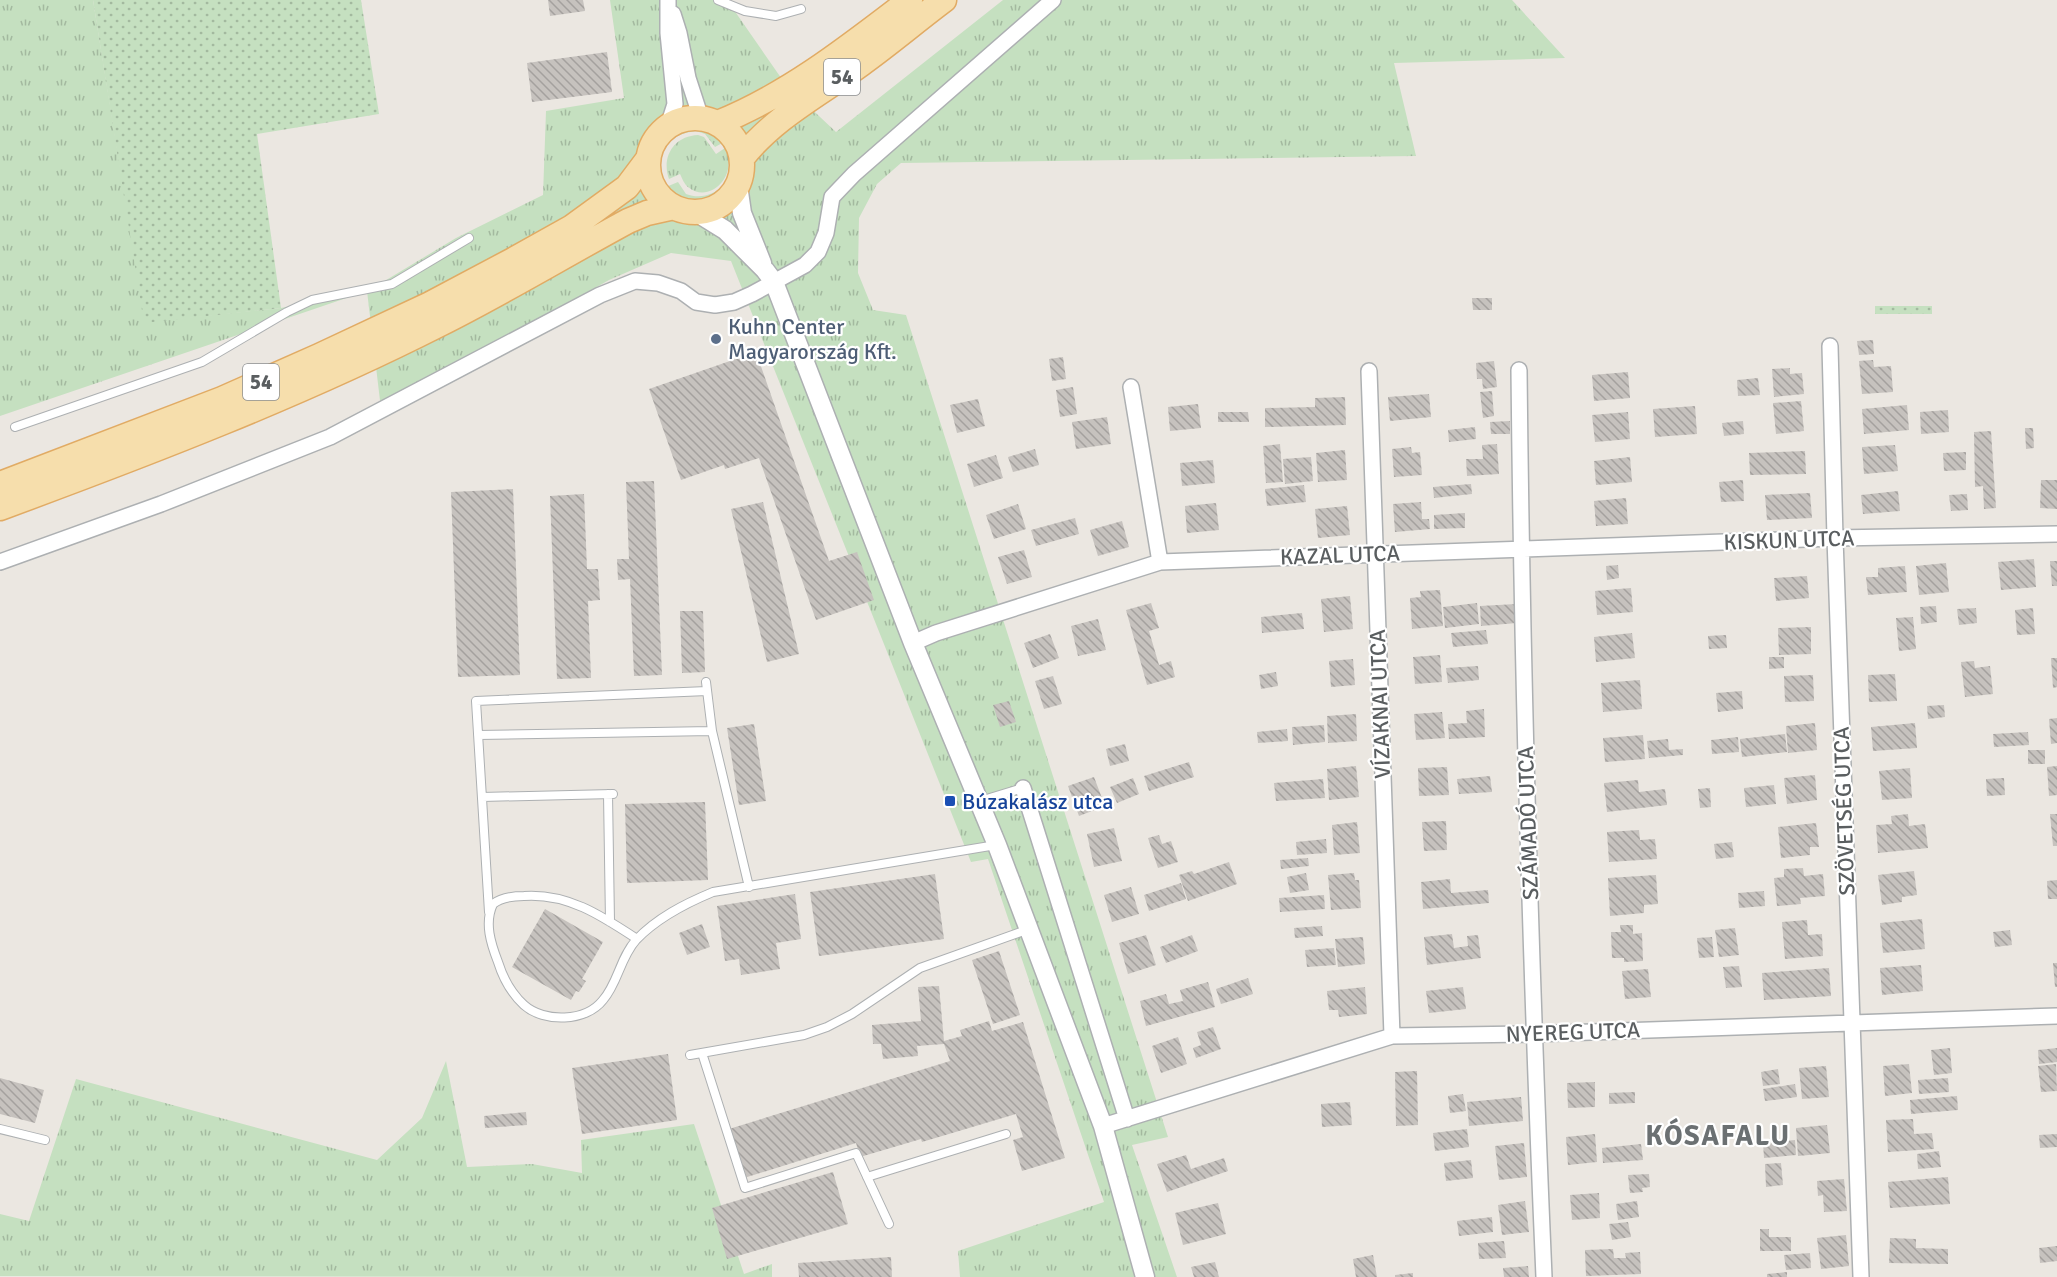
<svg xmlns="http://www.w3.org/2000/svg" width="2057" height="1277" font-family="Signika,sans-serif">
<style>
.grass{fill:url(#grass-tufts);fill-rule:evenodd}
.park{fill:url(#park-dots)}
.building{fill:url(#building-back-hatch)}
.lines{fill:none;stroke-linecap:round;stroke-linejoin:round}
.service-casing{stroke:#adb0b2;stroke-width:10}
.minor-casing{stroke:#adb0b2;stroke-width:18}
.tertiary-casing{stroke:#adb0b2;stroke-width:21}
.primary-casing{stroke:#e1ab64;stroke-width:27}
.service{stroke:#fff;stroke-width:8}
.minor{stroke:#fff;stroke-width:15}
.tertiary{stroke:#fff;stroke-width:18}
.primary{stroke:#f6deac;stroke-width:24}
.service-dot{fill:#5c6f8a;stroke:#fff;stroke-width:2}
.transit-dot{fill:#1a4fb4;stroke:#fff;stroke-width:2}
.labels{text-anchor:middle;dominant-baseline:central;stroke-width:4.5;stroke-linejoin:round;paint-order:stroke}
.shield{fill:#fff;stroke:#8c8e90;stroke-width:1.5}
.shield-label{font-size:21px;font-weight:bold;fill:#5a5e60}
.service-label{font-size:22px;fill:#4e5e75;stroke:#fff;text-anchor:start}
.street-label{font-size:22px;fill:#5a5e60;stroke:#fff}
.transit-label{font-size:22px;fill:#164399;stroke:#fff;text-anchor:start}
.district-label{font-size:28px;font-weight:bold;letter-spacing:1.5px;fill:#6b7072;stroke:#fff}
</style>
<defs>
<pattern id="grass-tufts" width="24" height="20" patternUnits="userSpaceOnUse" patternTransform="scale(1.5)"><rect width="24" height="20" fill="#c5e0c0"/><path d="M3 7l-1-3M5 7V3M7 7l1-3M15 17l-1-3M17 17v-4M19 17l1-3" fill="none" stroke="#a3b99f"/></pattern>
<pattern id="park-dots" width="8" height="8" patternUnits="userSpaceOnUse" patternTransform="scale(1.5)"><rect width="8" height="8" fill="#c5e0c0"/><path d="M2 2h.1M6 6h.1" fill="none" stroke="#a3b99f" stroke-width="1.8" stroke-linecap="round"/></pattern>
<pattern id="building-back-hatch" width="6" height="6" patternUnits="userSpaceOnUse" patternTransform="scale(1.5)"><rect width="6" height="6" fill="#c6c2be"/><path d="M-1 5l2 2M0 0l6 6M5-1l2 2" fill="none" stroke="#a4a19e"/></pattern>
</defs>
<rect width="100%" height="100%" fill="#ebe7e1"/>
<path class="grass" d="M0,0H93L145,322L281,308L368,291L456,238L543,195L546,111L624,98L610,0H727L786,85L836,132L1003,0H1512L1565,58L1394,63L1416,156L901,163L877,184L859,218L858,273L873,310L906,315L1168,1137L1132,1145L1177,1277H960L958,1251L1104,1202L988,859L971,862L731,261L671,253L609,280L381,409L367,291L0,416ZM696,131L705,134L715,147L726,141C745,168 719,206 686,194L678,182L666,187C653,157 663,135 696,131Z
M698,135L704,137L716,154L725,148C739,175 710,205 688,187C684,184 682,178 680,174L669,179C661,157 674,136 698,135Z
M446,1061L467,1167L532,1164L582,1173L581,1140L694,1124L744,1274L772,1264V1277L0,1276V1214L29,1221L76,1079L377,1160L422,1118Z"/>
<path class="park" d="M93,0H361L379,114L257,134L281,308L144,323Z
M1875,306H1932V314H1875Z"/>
<path class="building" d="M548,0H583L585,11L550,16Z
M607,52L612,92L532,102L527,63Z
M1472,298H1492V310H1473Z
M1873,340L1874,354L1859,355L1857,341Z
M756,352L829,561L857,552L874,600L816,620L759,458L725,469L724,465L681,480L649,389Z
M1063,357L1066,379L1052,381L1049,359Z
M1873,360L1874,367L1891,366L1893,392L1862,394L1859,361Z
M1494,361L1497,387L1483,389L1482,379H1477L1476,363Z
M1790,368V374L1802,373L1804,394L1774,397L1772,369Z
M1628,372L1630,398L1594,401L1592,375Z
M1758,378L1760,395L1738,396L1737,380Z
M1073,387L1077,414L1060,417L1056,390Z
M1492,391L1494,416L1483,418L1480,392Z
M1429,394L1431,417L1390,421L1388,397Z
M1345,397L1346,425L1265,427V408L1315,407V398Z
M978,399L985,426L957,433L950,405Z
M1801,401L1804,431L1776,434L1773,403Z
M1198,404L1201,428L1170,431L1168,407Z
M1907,405L1909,430L1864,434L1862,409Z
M1695,406L1697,434L1655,437L1653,409Z
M1948,410L1949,432L1921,434L1920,412Z
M1218,412H1248L1249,422H1218Z
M1628,412L1630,439L1595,442L1592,415Z
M1107,417L1111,444L1076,449L1072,422Z
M1510,421V434H1491L1490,422Z
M1743,421L1744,434L1724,436L1722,423Z
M1475,427L1476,439L1449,442L1448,430Z
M2025,428H2033L2034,448L2026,449Z
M1991,431L1996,508L1984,509L1983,486L1975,487L1974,432Z
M1280,444L1283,482L1266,483L1263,446Z
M1497,444L1499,474L1467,476L1466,459H1483L1482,445Z
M1895,445L1898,471L1864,474L1862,447Z
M1411,447L1412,453L1420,452L1422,475L1394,477L1392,449Z
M1035,449L1039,465L1013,472L1008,457Z
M1345,450L1347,480L1318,482L1316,453Z
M1805,451L1806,474L1750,475L1749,453Z
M1966,452V470L1944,471L1943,453Z
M996,455L1003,478L974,487L967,464Z
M1311,457L1313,481L1285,484L1283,459Z
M1630,457L1632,482L1596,485L1594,461Z
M1213,460L1215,483L1182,486L1180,463Z
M1743,480L1744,501L1721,502L1719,482Z
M2041,480H2057V509L2040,508Z
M654,481L662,675L634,676L630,579L618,580L617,559H629L626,482Z
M1471,484L1472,494L1434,498L1433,487Z
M1304,485L1306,502L1267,506L1265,489Z
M513,489L520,675L458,677L451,492Z
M1898,491L1900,511L1863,514L1861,495Z
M1810,493L1812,518L1767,520L1765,495Z
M584,494L587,569H598L600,600L588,601L591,678L557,679L550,496Z
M1967,494L1968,510L1951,511L1949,495Z
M1626,498L1628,524L1596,526L1594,501Z
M763,502L799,654L767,662L731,509Z
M1421,502L1422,519H1429L1430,529L1395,532L1393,504Z
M1216,503L1219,530L1187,533L1185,506Z
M1018,504L1026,529L994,539L986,515Z
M1347,506L1350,535L1318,538L1315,509Z
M1465,513V528L1434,529V515Z
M1075,518L1079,534L1036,546L1031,530Z
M1122,521L1129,547L1098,556L1090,530Z
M1024,550L1032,577L1007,584L998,557Z
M2034,559L2036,587L2001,590L1998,562Z
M2050,561H2057V586H2052Z
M1946,563L1949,592L1919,595L1916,566Z
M1618,565L1619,578L1607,580L1606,566Z
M1905,566L1907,592L1868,595L1866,577H1878V568Z
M1807,576L1809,598L1776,601L1774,578Z
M1631,588L1633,612L1597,615L1595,591Z
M1440,590L1443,626L1412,629L1410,598L1421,597L1420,591Z
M1350,596L1353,629L1324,632L1321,599Z
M1151,603L1159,628L1149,631L1159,665L1171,661L1175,677L1147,685L1126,610Z
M1477,603L1479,624L1445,628L1443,607Z
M1516,604L1517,623L1481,626L1480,606Z
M1936,606L1937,622L1921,624L1920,607Z
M1976,608L1977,623L1959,625L1957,609Z
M2033,608L2035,634L2017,635L2015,610Z
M680,611H703L705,672L682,673Z
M1302,613L1304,629L1262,633L1261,617Z
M1913,617L1916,649L1899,651L1896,618Z
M1098,619L1106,650L1078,656L1071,626Z
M1811,627V654L1779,655L1778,628Z
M1486,630L1488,644L1453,647L1451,633Z
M1632,633L1635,658L1596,662L1594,637Z
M1050,634L1059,658L1033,668L1024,643Z
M1726,635L1727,648L1709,649L1708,636Z
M1440,655L1442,682L1415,684L1413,657Z
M1769,657H1784V668L1769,669Z
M2051,658H2057V687L2053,688Z
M1353,659L1355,685L1331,687L1329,661Z
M1974,661L1975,668L1990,666L1993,694L1965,697L1961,662Z
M1478,666L1479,680L1448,683L1446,668Z
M1276,672L1278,686L1261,689L1259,675Z
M1895,674L1897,701L1869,702L1868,675Z
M1813,675L1814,701L1785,702L1784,676Z
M1053,676L1062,704L1044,709L1035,681Z
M1640,680L1642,709L1603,712L1601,683Z
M1742,691L1743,709L1718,712L1716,693Z
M1009,701L1016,722L1000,727L993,705Z
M1944,705L1945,717L1928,719L1927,706Z
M1484,709L1485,737L1449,739L1448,724L1467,723L1466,711Z
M1442,712L1445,738L1416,740L1414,714Z
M1356,714L1357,741L1328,743L1327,716Z
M2057,718V743L2051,744L2049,719Z
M1815,723L1817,750L1788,753L1786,726Z
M1915,723L1917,748L1873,751L1871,727Z
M754,724L766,801L739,805L727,728Z
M1324,725L1325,742L1293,745L1292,727Z
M1287,729L1288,741L1258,743L1257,732Z
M2028,732L2029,745L1994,747L1993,734Z
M1785,734L1787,752L1742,757L1740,739Z
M1643,735L1645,759L1605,762L1603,738Z
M1738,737L1739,752L1712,754L1711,740Z
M1668,739L1669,750L1683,749V755L1649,758L1647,741Z
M1125,744L1129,761L1110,766L1106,749Z
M2028,750H2045V764H2028Z
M1189,762L1194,777L1149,791L1144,776Z
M1356,766L1359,797L1329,800L1327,769Z
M2057,766V795L2049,796L2047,767Z
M1447,767L1449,795L1419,796L1418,768Z
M1910,768L1912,798L1882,800L1879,771Z
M1815,775L1817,800L1787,804L1784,778Z
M1490,776L1492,792L1459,794L1457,779Z
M1094,777L1105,806L1079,816L1068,786Z
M1133,778L1139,794L1117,803L1110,787Z
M2004,778L2005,795L1987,796L1986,779Z
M1323,779L1325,798L1276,801L1274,783Z
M1638,780L1639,792L1665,789L1667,805L1607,812L1604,783Z
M1774,785L1776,804L1746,807L1744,788Z
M1710,788L1711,807L1700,808L1698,789Z
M705,802L708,880L627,883L625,804Z
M1908,814L1909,826L1925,824L1928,848L1878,853L1876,825L1892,824L1891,816Z
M2050,814H2057V846H2053Z
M1446,821L1447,850L1424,851L1422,822Z
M1357,822L1360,853L1334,855L1332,825Z
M1816,823L1819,847H1810V855L1781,858L1778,827Z
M1114,828L1122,861L1094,867L1087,834Z
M1639,830L1640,840L1655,839L1657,859L1609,862L1607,832Z
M1159,835L1162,844L1171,841L1178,862L1158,868L1148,838Z
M1326,839L1327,853L1297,855L1296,842Z
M1732,842L1734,857L1716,859L1714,844Z
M1308,858L1309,866L1281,869L1280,860Z
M1229,862L1237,884L1188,901L1179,875L1192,871L1194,874Z
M1803,868L1804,876L1823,874L1825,896L1800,898L1801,904L1777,906L1774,878L1784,877V869Z
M1914,871L1917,895L1902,897V902L1882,905L1878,875Z
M1306,873L1309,890L1290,893L1287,877Z
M1354,873L1355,880H1359L1361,908L1331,910L1328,875Z
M935,874L944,939L819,956L810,892Z
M1656,875L1658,904L1644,905V913L1610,916L1608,878Z
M1450,879L1451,893L1488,890L1489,903L1423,909L1421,882Z
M2057,880V899H2048L2047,881Z
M1181,883L1186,899L1149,911L1144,895Z
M1131,887L1139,914L1112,922L1104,895Z
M1764,891L1765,906L1739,908L1738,893Z
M795,894L801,939L776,943L780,969L741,975L739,959L725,961L717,906Z
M1324,895L1325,909L1280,912L1279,898Z
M545,909L603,942L582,979L586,981L579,992L576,991L571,1000L512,967Z
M1922,919L1925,949L1883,953L1880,923Z
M1807,920L1808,935L1822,934L1823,956L1785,959L1782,922Z
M702,924L710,947L687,955L679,933Z
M1620,925H1633V934L1642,933L1643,961L1624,962V958H1612L1611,932H1621Z
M1322,926L1323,936L1295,938L1294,928Z
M1735,928L1739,955L1719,957L1715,930Z
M2010,930L2012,945L1995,947L1993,932Z
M1452,934L1454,948L1468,946L1467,936L1478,935L1481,958L1427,965L1424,937Z
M1146,935L1156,965L1128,974L1119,943Z
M1192,935L1198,951L1166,963L1160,947Z
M1363,937L1365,964L1338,967L1335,939Z
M1712,937L1714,957L1699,958L1697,938Z
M1334,948L1336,965L1307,967L1305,950Z
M999,951L1020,1015L993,1024L972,960Z
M2053,963H2057V987H2055Z
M1921,965L1923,991L1882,995L1880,968Z
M1739,966L1742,987L1726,988L1723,967Z
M1829,968L1831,996L1764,1000L1762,973Z
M1648,969L1651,997L1625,999L1622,971Z
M1248,978L1253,994L1221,1004L1216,989Z
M1208,982L1215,1007L1146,1026L1140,1001L1166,994L1169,1004L1183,1001L1180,990Z
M939,986L944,1041L962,1036L960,1030L989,1021L992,1031L1023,1022L1065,1158L1022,1171L1013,1140L1023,1137L1016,1114L922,1142L921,1139L860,1157L856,1143L744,1178L729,1129L950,1061L944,1044L917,1046L918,1056L883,1059L881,1044H873L872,1025L921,1021L918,987Z
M1365,987L1367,1014L1339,1017L1338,1010H1329L1327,991Z
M1463,987L1466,1009L1429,1013L1426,991Z
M1213,1027L1221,1049L1196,1058L1193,1048L1201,1045L1197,1032Z
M1178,1037L1187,1064L1161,1073L1152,1046Z
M1950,1048L1952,1073L1934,1075L1931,1050Z
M2057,1048V1062L2039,1064L2038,1050Z
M668,1054L677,1120L582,1134L572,1068Z
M1909,1064L1912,1093L1885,1096L1883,1066Z
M2056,1064L2057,1091L2041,1092L2038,1066Z
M1826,1066L1829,1097L1802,1099L1799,1068Z
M1778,1069L1780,1084L1763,1086L1761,1072Z
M1417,1071L1418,1125L1396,1126L1395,1072Z
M0,1078L44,1090L35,1123L0,1114Z
M1948,1078L1949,1092L1919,1094L1918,1080Z
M1595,1082V1107L1568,1108L1567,1083Z
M1795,1084L1797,1097L1765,1101L1763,1089Z
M1635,1092V1103L1609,1104V1093Z
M1463,1094L1466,1111L1450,1113L1448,1096Z
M1957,1096L1958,1110L1911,1114L1910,1100Z
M1521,1097L1523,1121L1469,1126L1467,1102Z
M1350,1102L1352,1125L1322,1127L1321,1104Z
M526,1112L527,1125L485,1128L484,1116Z
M1913,1119L1914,1134L1932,1133L1934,1149L1888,1152L1886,1120Z
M1827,1125L1830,1153L1798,1156L1796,1128Z
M1467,1129L1469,1147L1435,1151L1433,1133Z
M1595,1134L1597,1162L1568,1165L1566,1137Z
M2057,1134V1147L2040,1148L2039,1135Z
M1795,1140L1796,1155L1764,1158L1763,1143Z
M1524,1143L1527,1177L1499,1180L1495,1146Z
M1641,1144L1643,1160L1603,1163L1602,1148Z
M1939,1151L1941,1167L1918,1169L1917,1154Z
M1186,1155L1191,1169L1224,1158L1228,1171L1167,1192L1157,1164Z
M1471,1160L1473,1178L1446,1181L1444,1163Z
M1781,1163L1783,1185L1766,1187L1765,1164Z
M833,1172L848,1224L727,1259L712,1208Z
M1649,1174L1650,1187L1642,1188L1643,1192L1630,1193L1628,1175Z
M1948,1177L1950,1204L1890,1208L1888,1182Z
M1844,1179L1847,1211L1824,1212L1823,1195L1818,1196L1817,1181Z
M1599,1193L1600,1218L1572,1220L1570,1195Z
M1525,1201L1529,1232L1502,1235L1498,1205Z
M1637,1201L1639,1217L1618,1220L1616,1204Z
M1218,1203L1226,1234L1183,1245L1175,1213Z
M1492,1217L1493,1232L1459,1236L1457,1221Z
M1628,1222L1631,1237L1612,1240L1609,1224Z
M1760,1229H1769V1237H1791V1251H1760Z
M1846,1235L1849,1266L1821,1269L1817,1238Z
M1890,1238L1916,1239V1248L1948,1249V1264L1889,1263Z
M1504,1241L1506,1258L1479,1259L1478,1243Z
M2057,1246V1261L2040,1263L2039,1248Z
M1613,1249L1614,1258H1626L1625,1253L1640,1252L1641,1274L1586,1276L1585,1250Z
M1810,1253L1811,1268L1786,1270L1784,1255Z
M1373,1255L1377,1277H1356L1353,1259Z
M891,1257L892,1277H799L798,1263Z
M1215,1262L1219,1277H1194L1191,1267Z
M1528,1266L1529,1277H1504L1503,1268Z
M1787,1272V1277H1767V1274Z
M1413,1273V1277H1395V1275Z"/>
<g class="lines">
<g class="service-casing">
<path id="service" d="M718,0L745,11L776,16L801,9
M15,427L202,362L287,312L312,300L392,284L469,238
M706,682L712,731L749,887
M478,735L712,731
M608,794L610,922
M482,797L613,794
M980,801L1023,788
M489,912L476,701L707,691
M637,939C602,916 568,893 524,896C513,896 502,897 493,904C484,923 491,944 498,962C503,978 511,993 524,1005C544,1023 586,1022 603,1000C618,983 620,958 636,940C657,918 684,904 713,892L996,845
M702,1053L745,1188L856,1153L889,1224
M690,1055L804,1035L827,1027L852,1014L920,968L1029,929
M0,1129L45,1140
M867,1177L1006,1134"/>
</g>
<g class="minor-casing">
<path id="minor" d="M668,0V33L675,104L668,126
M673,14L679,33L688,78L701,118
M1830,346L1835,538L1861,1277
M1519,370C1522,672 1531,975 1544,1277
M1369,371L1392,1036
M1131,387L1160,562
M0,562L161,504L330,437L600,295L635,281L658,283L681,291L696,302L715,305L734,302L752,294L805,265L818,252L826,233L832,197L854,174L1053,0
M913,643L936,633L1160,562L1835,538L2057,534
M1023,788L1127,1119
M1103,1126L1392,1036L1533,1034L2057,1016"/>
</g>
<g class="tertiary-casing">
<path id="tertiary" d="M738,185L742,213L762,263
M696,212L725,230L765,270L774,282L913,643L997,845L1103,1126L1145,1277"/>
</g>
<g class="primary-casing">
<path id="primary" d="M648 165a47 47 0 1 1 94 0a47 47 0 1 1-94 0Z
M718,123C788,95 850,46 910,0
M742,158C774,117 820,94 861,64C889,44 916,21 944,0
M0,484L222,399L319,356L430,304L513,260L572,227L627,187L648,159
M0,508C149,453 298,396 440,324C504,292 565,255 628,221L647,213L674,207"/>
</g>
<use href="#service" class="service"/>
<use href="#minor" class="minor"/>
<use href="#tertiary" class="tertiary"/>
<use href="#primary" class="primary"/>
</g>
<circle class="service-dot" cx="716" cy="339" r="6"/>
<rect class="transit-dot" x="944" y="795" width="12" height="12" rx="3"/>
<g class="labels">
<g class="shield">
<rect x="824" y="59" width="36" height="36" rx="4.5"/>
<rect x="243" y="364" width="36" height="36" rx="4.5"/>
</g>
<g class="shield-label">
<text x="842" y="77">54</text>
<text x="261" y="382">54</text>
</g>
<g class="service-label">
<text x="728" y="326">Kuhn Center<tspan x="728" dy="25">Magyarország Kft.</tspan></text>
</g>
<g class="street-label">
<text transform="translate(1789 540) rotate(-2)">KISKUN UTCA</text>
<text transform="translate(1340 555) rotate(-2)">KAZAL UTCA</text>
<text transform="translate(1380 704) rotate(-92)">VÍZAKNAI UTCA</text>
<text transform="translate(1844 811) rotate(-92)">SZÖVETSÉG UTCA</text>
<text transform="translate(1528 823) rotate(-92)">SZÁMADÓ UTCA</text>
<text transform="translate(1573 1032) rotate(-2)">NYEREG UTCA</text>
</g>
<g class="transit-label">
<text x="962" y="801">Búzakalász utca</text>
</g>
<g class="district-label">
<text x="1718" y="1136">KÓSAFALU</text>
</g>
</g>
</svg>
